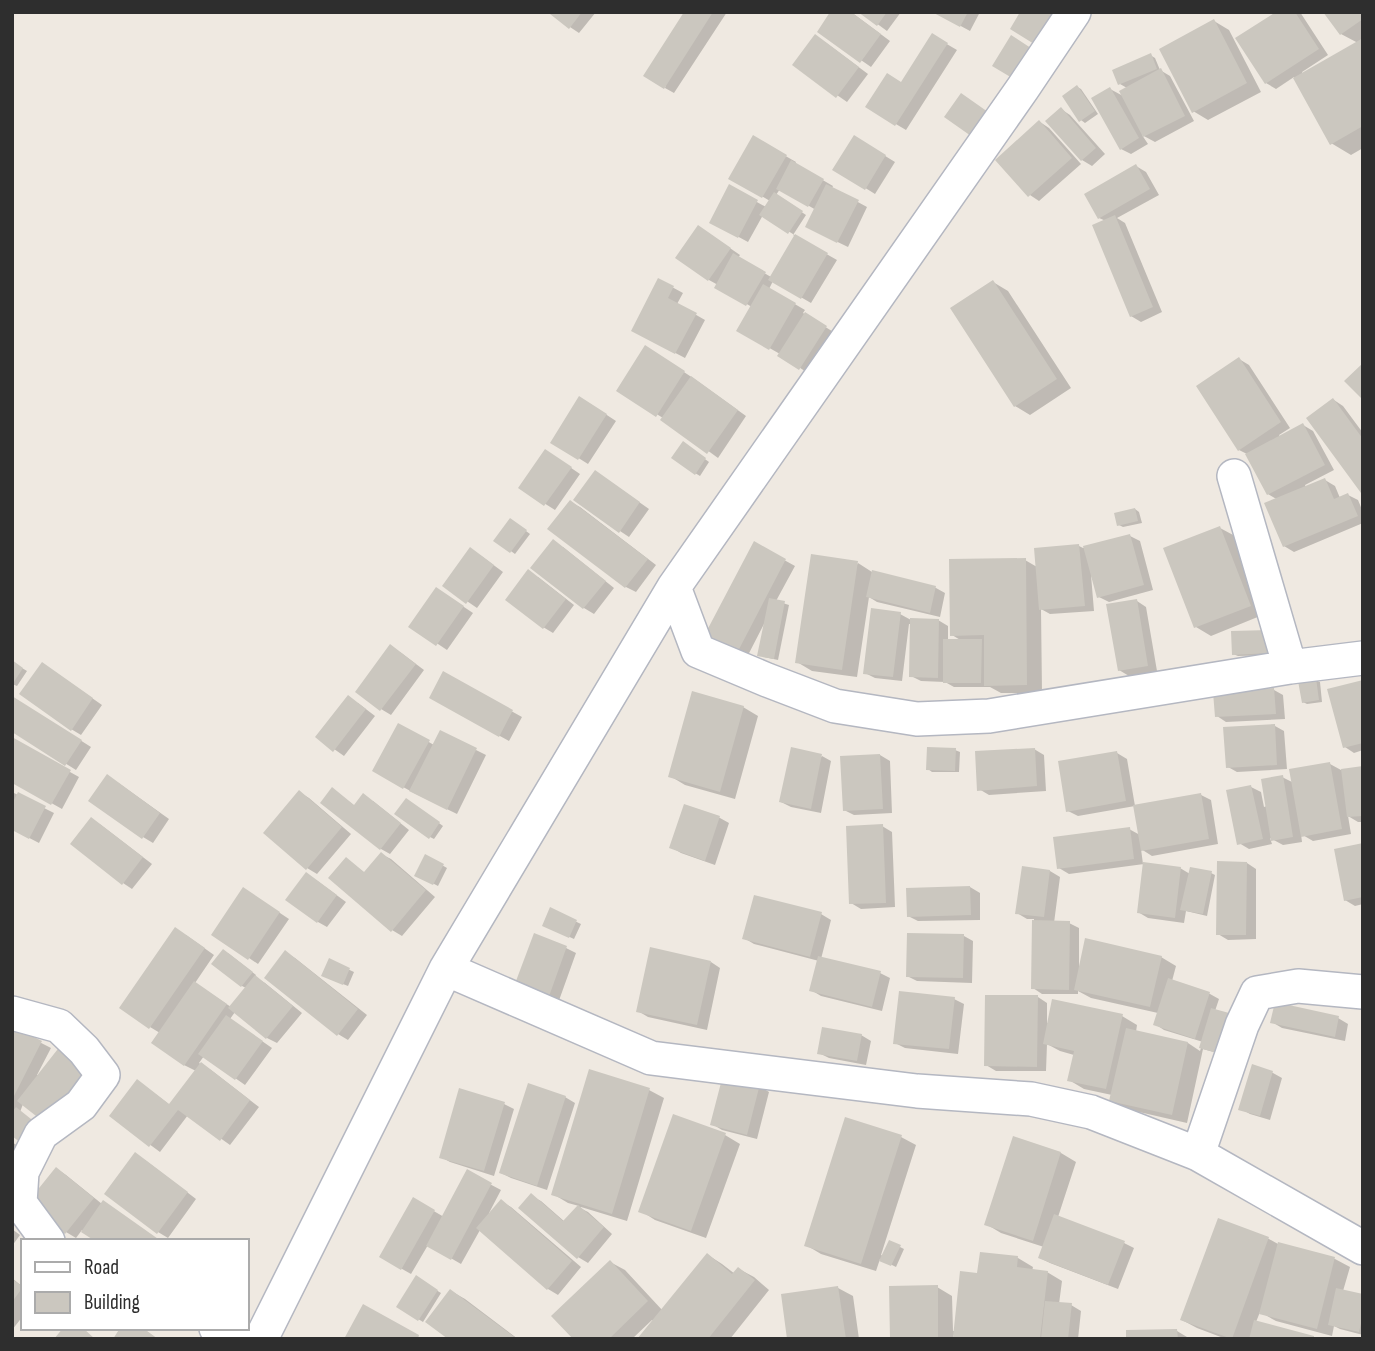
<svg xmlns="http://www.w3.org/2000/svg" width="1375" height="1351" font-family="'Sofia Sans Condensed',sans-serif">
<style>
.shadow{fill:#0003}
.building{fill:#cbc7bf}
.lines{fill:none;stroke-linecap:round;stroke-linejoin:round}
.street-casing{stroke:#b4b7c1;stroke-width:36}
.street{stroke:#fff;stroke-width:33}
</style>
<rect width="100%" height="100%" fill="#efe9e1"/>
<path class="shadow" d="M554,12H596L579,33L570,27Z
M686,12H727L674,93L665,88Z
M851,12L890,41L871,67L819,31Z
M861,12H901L887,31Z
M935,12H980L970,31Z
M1279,12H1300L1328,55L1302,72L1303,75L1358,43L1341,34L1326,12H1363V148L1351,155L1331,143L1294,77L1276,89L1266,83Z
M1214,21L1229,30L1261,92L1208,120L1193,111Z
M933,36L957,50L906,130L867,107L902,84Z
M825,42L868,74L847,102L794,65Z
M1150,55L1155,58L1160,70L1170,76L1194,121L1155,142L1142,135L1148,144L1131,154L1121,149L1110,89L1125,97L1127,88L1120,84Z
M1077,87L1081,89L1098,114L1085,123L1081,120Z
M1061,109L1070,115L1105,154L1092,166L1082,160Z
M1040,122L1049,128L1081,164L1039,201L1030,195Z
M754,138L796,162L795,164L833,186L832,188L867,207L848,247L817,232L816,210L780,189L776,195L806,215L793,235L837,260L811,303L773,281L769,289L805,310L803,313L835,333L809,374L780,354L738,330L752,307L717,287L718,285L709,280L708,233L740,255L738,258L771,277L796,236L763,215L748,242L711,222L730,187L766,207L770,201L731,178Z
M864,143L895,162L875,194L835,169Z
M1136,166L1146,172L1159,195L1117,218L1125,223L1162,312L1141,322L1131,316L1106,221L1099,218Z
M659,280L683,293L677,304L705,320L685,358L643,336Z
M993,282L1008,291L1071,388L1030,415L1015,406Z
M655,353L693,378L746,416L718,458L663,418L618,390Z
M1239,359L1249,365L1290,428L1279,435L1280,437L1303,425L1313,431L1334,470L1305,485L1306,488L1325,480L1335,486L1340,498L1348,495L1358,500L1363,512V523L1294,552L1284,546L1278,500L1268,494L1247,454L1239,450Z
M1334,400L1343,406L1363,433V492Z
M590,404L616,421L588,464L553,442Z
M687,446L709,462L700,476L695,473Z
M555,457L580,474L555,510L520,488Z
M605,478L649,509L629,537L620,531Z
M570,502L580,507L656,565L636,592L626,587L550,529Z
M1135,509L1139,512L1142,523L1123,527L1119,525Z
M514,522L530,534L515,554L495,540Z
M1220,528L1235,536L1265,614L1211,636L1196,627Z
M1130,536L1140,541L1153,590L1109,602L1099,597L1091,575L1094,611L1050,614L1041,609L1042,693H1001L990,687H954L945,682L921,681L911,676L912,624H909L902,681L875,678L865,673L900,614L911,620H938L948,626V641H962L952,635L1025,560L1037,567L1079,546L1083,548Z
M755,544L795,566L776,601L789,605L778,660L764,657V624L746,659L713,641Z
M563,547L614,588L594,614L584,608L533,568Z
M480,555L503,572L477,608L445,586Z
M858,563L872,572L936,588L945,593L940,617L877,602L869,597L857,677L812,671L797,662Z
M538,577L574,605L553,633L543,627Z
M446,595L473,613L447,650L411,626Z
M1137,601L1146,607L1157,671L1129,676L1119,670Z
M1274,634V655L1238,656L1233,654Z
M400,652L424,670L391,715L381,709Z
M12,662L27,671L17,686L12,684Z
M52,670L102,705L81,735L71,729Z
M444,674L522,717L509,741L431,698Z
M1315,680L1320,682L1322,702L1307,704L1303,702Z
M1363,682V750L1354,753L1345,747Z
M1274,690L1283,695L1285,719L1226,722L1217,716Z
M12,697L91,747L76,770L12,730Z
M358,703L375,716L344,756L317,737Z
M743,707L758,716L735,799L685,785L670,776Z
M399,725L434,745L440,732L486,755L457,814L414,793L374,771Z
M1275,726L1284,731L1287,769L1237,772L1228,767Z
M1034,749L1044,755L1046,791L989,795L979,789Z
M955,750L960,752L959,772H932L928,769Z
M1117,753L1127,759L1135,806L1078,816L1068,811Z
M880,755L890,761L892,813L854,815L844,810Z
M822,756L831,761L821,813L791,807L781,802Z
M1330,764L1341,770L1363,768V822H1358L1348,816L1351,834L1313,841L1301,834L1302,842L1283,845L1270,838L1272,844L1249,849L1239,843L1251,787L1261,792L1264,807L1267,806L1282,777L1294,783Z
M70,772L79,777L62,809L12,781Z
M117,782L169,819L153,843L143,837Z
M333,790L355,806L373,801L409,830L390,854L381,849Z
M12,792L54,813L39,843L12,829Z
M299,792L309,798L351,834L317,874L307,868L265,833Z
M1201,795L1211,800L1218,844L1152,856L1141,849L1143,864L1180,868L1190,874L1211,873L1215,875L1207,916L1186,911L1184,923L1148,918L1138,912L1144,864L1069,874L1059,868L1129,829L1140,835Z
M410,802L443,826L434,839L430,837Z
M686,806L720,818L729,823L715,865L681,853L671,847Z
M91,819L101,825L152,864L132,889L123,883Z
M882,826L892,832L895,907L861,909L851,903Z
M1363,845V904L1355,906L1345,900Z
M381,854L391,859L435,897L402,936L392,930L346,859L365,873Z
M426,856L447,868L438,886L417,875Z
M1247,863L1256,869V939L1228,940L1218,934Z
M1023,868L1050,871L1060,877L1054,923H1069L1079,928V967L1161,957L1176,966L1172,981L1210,994L1219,999L1215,1011L1221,1054L1203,1049L1187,1123L1126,1109L1111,1100L1112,1095L1084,1089L1069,1080L1074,1055L1060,1051L1047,1044L1046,1071H996L986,1065L1038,997L1047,1003V1023L1122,1016L1137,1025L1136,1032L1188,1043L1200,1051L1203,1042L1164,1030L1155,1024L1158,1013L1091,998L1078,991V994H1042L1033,988L1034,919H1027L1017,913Z
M316,880L346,902L327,927L318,922Z
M970,887L980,893V920L918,921L908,916Z
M253,895L289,919L258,964L249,958Z
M551,910L581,924L574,939L548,927Z
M821,914L831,920L821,959L880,973L890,978L882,1011L821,996L811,990L819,961L754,944L744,938Z
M186,935L214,955L195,983L231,1007L246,988L242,986L228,953L256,975L255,977L265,983L302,1013L277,1043L267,1038L235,1012L230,1019L272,1048L245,1085L204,1056L199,1063L211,1070L259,1107L230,1145L188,1115L160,1152L111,1116L138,1081L170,1105L196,1071L184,1065L160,1033L150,1027Z
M964,936L973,941L972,983L917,981L907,976Z
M566,948L576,953L557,1006L524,994Z
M286,953L295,958L367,1015L348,1040L338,1034Z
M330,961L354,972L348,986L328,978Z
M711,962L720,968L707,1030L648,1017L638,1011Z
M954,999L964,1004L958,1054L905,1048L895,1043Z
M1338,1018L1348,1024L1345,1041L1282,1028L1272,1022Z
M12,1028L51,1048L37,1075L98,1074L46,1122L23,1104L12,1134Z
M861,1035L871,1041L866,1065L829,1058L819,1053Z
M1253,1066L1273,1073L1282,1078L1270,1120L1250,1114L1241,1109Z
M759,1086L769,1092L757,1139L722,1130L712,1124Z
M649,1090L664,1098L627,1221L581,1207L580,1208L588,1212L612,1234L588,1263L578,1257L531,1196L541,1201L565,1222L579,1206L568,1203L553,1194Z
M565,1097L575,1103L547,1190L511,1178L501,1173Z
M504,1104L514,1109L494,1176L450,1162L441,1157Z
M725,1135L740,1144L706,1238L655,1220L641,1211Z
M901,1137L916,1145L881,1255L883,1256L890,1242L904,1249L896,1267L880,1259L876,1271L821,1254L806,1245Z
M1014,1138L1061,1153L1076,1162L1058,1217L1124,1243L1134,1248L1118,1289L1050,1263L1040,1258L1044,1247L1001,1233L986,1224Z
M12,1142L31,1155L12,1169Z
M145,1160L196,1199L168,1238L158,1232Z
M57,1169L66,1175L102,1204L98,1241L82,1230L76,1238L66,1232Z
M467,1172L501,1190L489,1213L490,1214L501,1201L511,1207L581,1267L558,1295L548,1289L480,1230L461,1264L428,1245L411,1274L381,1257L413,1199L444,1217Z
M1219,1220L1269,1239L1278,1244L1335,1259L1350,1267L1343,1291L1363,1296V1335L1340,1329L1334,1326L1332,1336L1276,1321L1260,1312L1256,1322L1316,1339H1226L1197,1328L1182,1320Z
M12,1229L20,1235L12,1246Z
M981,1254L1018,1258L1033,1267L1032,1271L1047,1272L1062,1281L1059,1304L1071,1305L1081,1311L1078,1339H959L953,1335V1339H892L937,1287L952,1296L953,1331H955L979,1274Z
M708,1255L722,1264L735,1274L739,1269L754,1277L769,1290L730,1339H640L654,1321L652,1320L632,1339H576L610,1262L625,1270L663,1311Z
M12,1278L23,1287V1316L12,1330Z
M416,1278L441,1293L423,1322L399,1307Z
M838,1288L853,1296L859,1339H789Z
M451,1291L465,1299L518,1339H451Z
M1177,1331L1187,1337V1339H1128Z"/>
<path class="building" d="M552,12H582L569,29L550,14Z
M684,12H713L664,89L643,76Z
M830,12H851L881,34L860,63L817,32Z
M858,12H887L877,26Z
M932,12H968L960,27Z
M1020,12H1061L1039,47L1010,29Z
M1276,12H1295L1319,49L1265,84L1235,38Z
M1323,12H1363V19L1340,35Z
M1214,19L1247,83L1192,113L1159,49Z
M932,33L948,43L895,126L865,107L887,73L901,82Z
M815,34L859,67L836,98L792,65Z
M1011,35L1037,52L1019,82L992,66Z
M1363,38V126L1330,145L1293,78Z
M1151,53L1157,69L1118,85L1112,70Z
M1161,68L1185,116L1143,137L1119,91Z
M1077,85L1095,111L1079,122L1062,96Z
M1110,87L1139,138L1120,150L1091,98Z
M961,93L988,112L971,136L944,117Z
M1061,107L1096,148L1081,161L1045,121Z
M1039,120L1072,158L1028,197L995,160Z
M753,135L787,155L762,198L728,179Z
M854,135L886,155L865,190L832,170Z
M791,160L824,179L808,207L776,189Z
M1136,164L1150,189L1098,219L1084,194Z
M729,184L758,200L738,238L709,223Z
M826,184L859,200L837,243L805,227Z
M774,192L803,211L788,234L759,215Z
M1115,215L1153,307L1130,317L1092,225Z
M698,225L731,248L708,281L675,258Z
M795,234L828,253L801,299L768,280Z
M733,253L766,272L746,306L714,288Z
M658,278L674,286L668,298L697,313L675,354L631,331Z
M993,280L1057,379L1014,407L950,308Z
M763,284L796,303L769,350L736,331Z
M805,312L827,326L799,370L777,356Z
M645,345L685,371L656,417L616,391Z
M1239,357L1281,422L1238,451L1196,386Z
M1363,363V400L1344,381Z
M691,376L738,410L707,454L660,420Z
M579,396L607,414L578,460L550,443Z
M1333,398L1363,439V492L1361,493L1306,418Z
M1303,423L1325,465L1267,495L1245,454Z
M683,441L706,458L695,475L671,458Z
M545,449L572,467L544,506L518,488Z
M595,470L640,502L619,533L573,500Z
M1325,478L1334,499L1348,493L1358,516L1283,547L1264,503Z
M570,500L648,559L625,588L547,529Z
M1135,508L1138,521L1117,526L1114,513Z
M510,518L527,530L510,553L493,541Z
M1220,526L1251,606L1194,628L1163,548Z
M1130,534L1144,585L1097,598L1083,546Z
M553,539L606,581L583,609L530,568Z
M754,541L786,559L736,655L703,638Z
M1079,544L1085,606L1039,610L1034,548Z
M470,547L494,565L466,604L442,586Z
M811,554L858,561L842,670L795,663Z
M1026,558L1027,685L984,686V635L950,636L949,559Z
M528,569L566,599L543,629L505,600Z
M872,570L936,586L930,613L866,597Z
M436,587L464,606L436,646L408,627Z
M769,598L785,601L774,659L757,656Z
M1137,599L1148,666L1118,671L1106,604Z
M871,608L901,612L893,677L863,674Z
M910,618L939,619L938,678L909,677Z
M1270,630L1271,653L1232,655L1231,631Z
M943,639H982L981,683H943Z
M390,644L416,664L380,711L355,692Z
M12,660L23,668L12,685Z
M42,662L93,698L71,731L19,694Z
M443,671L513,710L499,737L429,698Z
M1316,678L1319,700L1302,703L1298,681Z
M1363,680V743L1343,748L1327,689Z
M1274,688L1276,714L1215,717L1213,692Z
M692,691L744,706L720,792L668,777Z
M348,695L366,709L333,752L315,737Z
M12,696L82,740L65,766L12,732Z
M398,723L430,740L403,789L372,771Z
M1275,724L1277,765L1226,768L1223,727Z
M440,730L477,748L447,810L409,791Z
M12,737L71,770L51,805L12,783Z
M791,747L822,754L811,809L779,802Z
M927,747L956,748L955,771L926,770Z
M1035,748L1037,786L977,791L975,751Z
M1117,751L1126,801L1066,812L1058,761Z
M880,754L883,809L843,811L840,756Z
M1330,762L1342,829L1301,837L1289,769Z
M1363,766V816L1347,817L1341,769Z
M107,774L160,813L142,839L88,801Z
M1283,775L1293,837L1271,841L1261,779Z
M1251,785L1263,839L1237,845L1226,790Z
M332,787L354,805L363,793L401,823L380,850L320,803Z
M299,790L342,827L306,870L263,833Z
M18,792L46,806L29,839L12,830V804Z
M1201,793L1209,839L1141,851L1133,805Z
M406,798L440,822L429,839L394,814Z
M684,804L720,816L705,861L669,848Z
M91,817L143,857L122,885L70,844Z
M883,824L886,903L849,904L846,826Z
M1130,827L1134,859L1057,869L1053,837Z
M1363,843V897L1344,901L1334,849Z
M381,852L426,890L391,932L328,878L346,857L364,872Z
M425,854L444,864L433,885L414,876Z
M1217,861L1247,862L1246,935H1216Z
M1143,862L1181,867L1175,918L1137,913Z
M1022,866L1050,870L1044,917L1015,914Z
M1190,867L1212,871L1203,914L1180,910Z
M306,872L337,895L317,923L285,900Z
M970,886L971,915L907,917L906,888Z
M243,887L280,912L248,960L211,935Z
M754,895L822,912L810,957L742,939Z
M550,907L577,920L569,938L542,926Z
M1032,920L1070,921L1069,990L1031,989Z
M175,927L205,948L149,1029L119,1008Z
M534,933L567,946L547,1002L513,989Z
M907,933L964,934L963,978L906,977Z
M1085,938L1162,956L1150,1007L1074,990Z
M650,947L711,961L697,1025L636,1012Z
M223,949L253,972L241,987L211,964Z
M285,950L358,1009L337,1036L264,978Z
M818,956L881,971L872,1007L809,991Z
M329,958L350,968L343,985L321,976Z
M255,975L293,1006L266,1039L228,1008Z
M1168,978L1210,992L1195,1039L1153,1025Z
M194,981L227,1004L184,1066L151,1043Z
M899,991L955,997L949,1049L893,1044Z
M985,995H1038L1037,1067L984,1066Z
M1052,999L1123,1014L1106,1089L1067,1081L1074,1051L1043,1044Z
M1275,1002L1339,1016L1335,1037L1270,1023Z
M1211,1008L1229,1013L1217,1053L1199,1048Z
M226,1015L263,1041L235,1080L198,1054Z
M12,1026L42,1041L12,1100Z
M822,1027L862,1034L857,1061L817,1054Z
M1126,1028L1188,1042L1172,1115L1109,1101Z
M61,1045L89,1067L45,1123L17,1101Z
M201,1062L250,1100L220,1141L178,1110L149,1147L109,1116L137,1079L169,1104Z
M1252,1064L1273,1071L1260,1116L1238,1110Z
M589,1069L650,1088L612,1214L551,1195Z
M723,1075L760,1084L747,1135L710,1125Z
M528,1083L566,1096L537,1186L499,1173Z
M459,1088L505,1102L484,1171L439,1158Z
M16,1107L36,1123L21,1143L12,1136V1112Z
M673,1114L726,1133L691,1231L638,1212Z
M845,1117L902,1135L861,1264L804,1246Z
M1013,1136L1061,1152L1033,1241L984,1225Z
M135,1152L188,1192L157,1234L104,1194Z
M56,1167L94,1198L65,1234L27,1203Z
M467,1169L492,1183L451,1260L426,1246Z
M531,1193L563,1221L578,1205L604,1227L577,1259L518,1208Z
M413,1197L435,1210L401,1270L379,1257Z
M501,1199L572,1261L547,1290L476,1228Z
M103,1200L161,1241H95L81,1232Z
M1054,1214L1125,1241L1108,1285L1038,1258Z
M1218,1218L1269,1237L1232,1339L1180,1320Z
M889,1240L901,1245L891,1266L879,1261Z
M1278,1242L1335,1257L1317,1329L1259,1314Z
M980,1252L1018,1256L1017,1267L1048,1271L1040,1339H968L953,1337L960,1271L977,1273Z
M707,1253L732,1274L738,1267L755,1280L708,1339H637Z
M610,1260L648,1301L609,1339H573L551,1316Z
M416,1275L438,1290L418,1321L396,1307Z
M12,1279L23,1287L12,1302Z
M938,1285V1339H890L889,1286Z
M838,1286L846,1339H787L781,1294Z
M1336,1288L1363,1294V1315L1359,1332L1328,1325Z
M450,1289L517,1339H448L425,1322Z
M1045,1301L1072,1303L1068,1339H1041Z
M363,1304L419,1335L418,1339H344Z
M1254,1320L1314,1336V1339H1249Z
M63,1328H83L95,1339H54Z
M120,1328H143L158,1339H113Z
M1177,1329L1178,1339H1126V1330Z"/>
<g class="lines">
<g class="street-casing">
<path id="street" d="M1234,476L1290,667
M674,587L698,651L767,680L835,706L917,719L989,716L1290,667L1363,658
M446,969L651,1058L917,1091L1031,1099L1091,1112L1198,1154L1363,1248
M12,1013L59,1026L84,1050L103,1075L81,1105L41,1134L22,1172L20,1203L48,1241
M1198,1154L1242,1025L1257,993L1298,986L1363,992
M216,1328L237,1339
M261,1339L446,969L674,587L1023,88L1074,12"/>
</g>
<use href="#street" class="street"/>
</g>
<rect width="1375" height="1351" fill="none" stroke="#2e2e2e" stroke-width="28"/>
<rect x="21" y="1239" width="228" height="91" fill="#ffffff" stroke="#ababab" stroke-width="2"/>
<rect x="35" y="1262" width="35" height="10" fill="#ffffff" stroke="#ababab" stroke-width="2"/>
<text x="84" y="1274" font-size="21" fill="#2e2e2e">Road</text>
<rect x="35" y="1292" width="35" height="21" fill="#cbc7bf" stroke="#ababab" stroke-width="2"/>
<text x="84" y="1309" font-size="21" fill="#2e2e2e">Building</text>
</svg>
